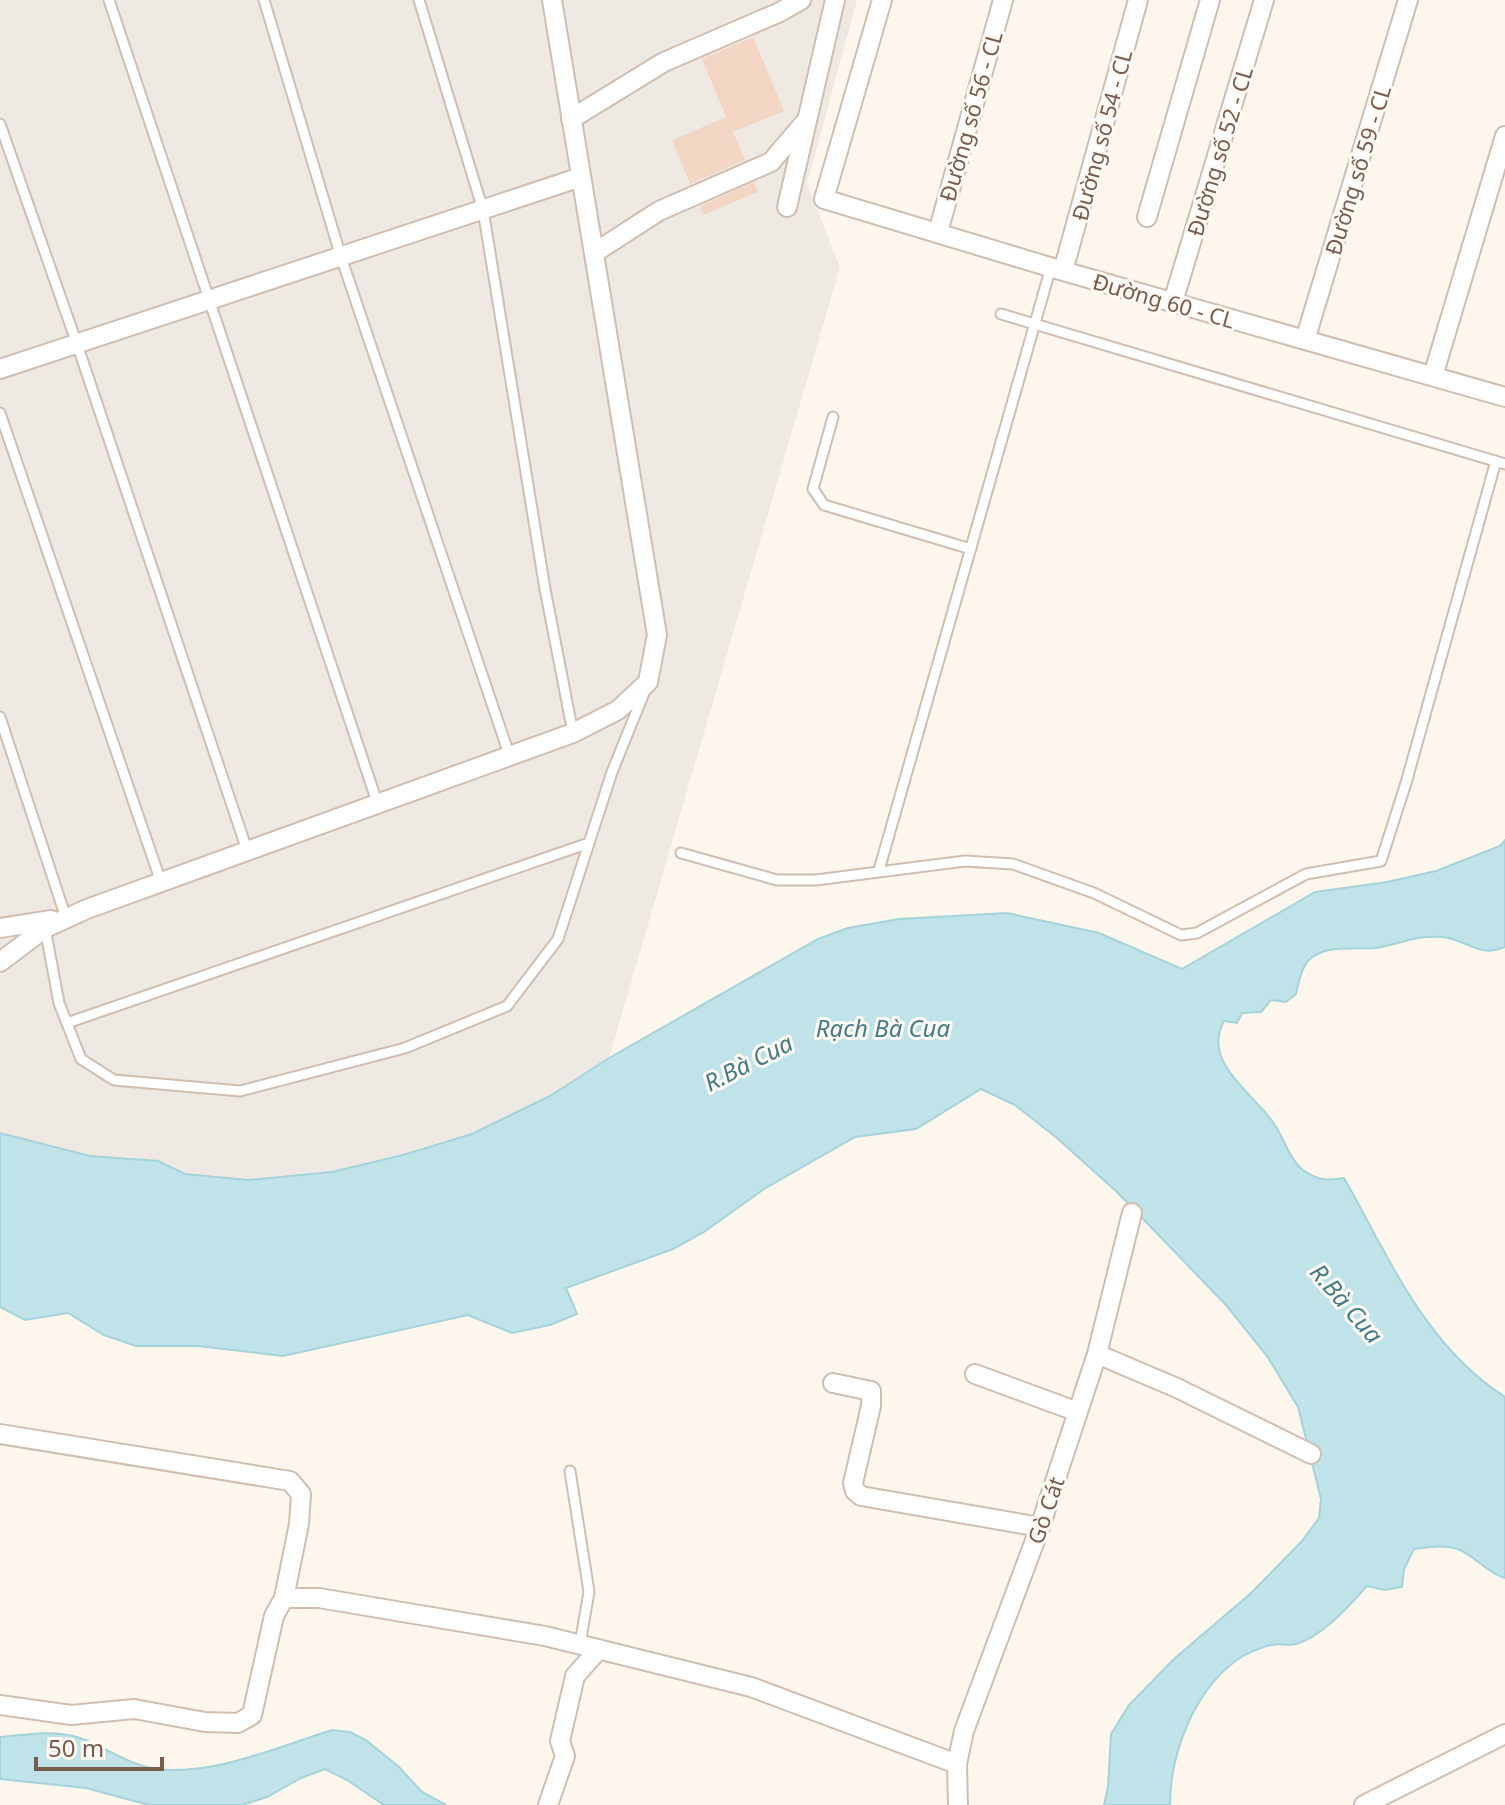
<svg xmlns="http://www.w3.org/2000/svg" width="1505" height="1805" font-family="'Noto Sans',sans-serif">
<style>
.industrial{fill:#efe9e4}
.water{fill:#bfe3e8;stroke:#a5d3da;stroke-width:2}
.building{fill:#f3d5c3}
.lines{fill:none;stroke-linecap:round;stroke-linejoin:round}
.service-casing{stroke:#d1beb0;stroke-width:13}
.minor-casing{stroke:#d1beb0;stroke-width:22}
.service{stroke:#fff;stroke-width:9}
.minor{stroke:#fff;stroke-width:18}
.labels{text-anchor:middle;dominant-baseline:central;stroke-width:6;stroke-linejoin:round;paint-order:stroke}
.street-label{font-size:22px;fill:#7a5c4d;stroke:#fffaf3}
.water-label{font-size:24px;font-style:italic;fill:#437c86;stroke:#fffaf3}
</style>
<rect width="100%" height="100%" fill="#fdf6ec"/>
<path class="industrial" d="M0,0H857L807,184L840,267L609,1058L550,1096L472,1134L403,1155L332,1172L248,1180L185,1174L158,1161L90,1156L0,1133Z"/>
<path class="water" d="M1505,840V947C1479,959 1465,938 1441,937C1413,935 1399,945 1375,948C1354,950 1325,944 1309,960C1301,968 1298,984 1296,994L1286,1002L1271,1000L1261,1012L1242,1013L1237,1023L1224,1021C1201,1062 1253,1093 1273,1122C1283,1136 1289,1159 1303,1170C1317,1180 1327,1181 1344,1178C1389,1257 1425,1346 1505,1397V1578C1487,1573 1476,1557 1460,1550C1446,1544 1428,1547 1414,1549L1404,1569L1402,1587L1385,1590L1367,1586C1349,1606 1323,1636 1296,1644C1289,1646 1279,1643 1272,1645C1263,1646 1251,1652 1243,1656C1196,1685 1170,1752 1170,1805H1104L1108,1787L1111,1734L1129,1705L1174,1659L1250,1594L1302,1541L1319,1518L1321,1499L1298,1407L1267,1356L1226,1305L1117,1192L1057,1138L1015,1105L981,1089L916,1129L855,1137L764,1189L704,1232L673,1249L566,1288L577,1314L550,1325L512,1333L468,1315L283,1356L198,1346H136L104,1335L68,1313L25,1320L0,1307V1133L90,1156L158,1161L185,1174L248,1180L332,1172L403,1155L472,1134L550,1096L609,1058L818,939L848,928L899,919L1007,913L1099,933L1182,969L1315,892L1387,882L1436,871L1500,846Z
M332,1730L350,1732L366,1740L399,1767L422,1792L446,1805H384L347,1780L325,1769L301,1778L267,1797L242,1805H149L86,1788L0,1779V1737C24,1735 50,1730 73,1736C99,1742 120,1761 147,1767C205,1780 277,1747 332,1730Z"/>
<path class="building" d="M753,37L784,111L733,132L745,160L690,184L672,140L726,117L702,59Z
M754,182L758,192L703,215L700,206Z"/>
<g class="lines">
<g class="service-casing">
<path id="service" d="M109,0L378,805
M264,0L341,257L510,757
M419,0L483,210L545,589L573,733
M0,124L77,344L247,850
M1001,314L1505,464
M0,413L161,882
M833,417L813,489L824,505L971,549
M0,717L66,918
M681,853L777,880H816L965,861L1013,864L1094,893L1181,935L1197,933L1306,874L1381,861L1406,783L1496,461
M879,870L1051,267
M45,928L59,1003L81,1059L114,1080L240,1091L405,1048L507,1006L558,939L612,772L644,693
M67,1023L589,843
M570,1471L589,1592L580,1644"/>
</g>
<g class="minor-casing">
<path id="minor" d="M882,0L824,199L1063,271L1505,397
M571,119L664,62L780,12L801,0
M787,207L835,0
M1147,217L1210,0
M938,232L1003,0
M594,253L659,211L771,162L805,122
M1063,271L1138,0
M1173,302L1264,0
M1305,340L1408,0
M0,369L581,177
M1433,376L1505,136
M0,928L51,920
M0,962L45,928L87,909L573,733L618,710L648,682L657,635L552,0
M1097,1354L1177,1388L1311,1454
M975,1374L1078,1412
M833,1383L871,1391V1406L853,1483L855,1491L861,1496L1040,1527
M0,1434L290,1481L301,1494L299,1524L284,1598
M0,1705L71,1715L134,1709L205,1722L238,1723L252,1715L274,1616L284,1598H319L545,1636L751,1687L957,1764
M548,1805L565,1756L560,1741L575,1676L599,1649
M958,1805L957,1764L964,1731L1040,1527L1097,1354L1132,1213
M1364,1805L1505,1734"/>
</g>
<use href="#service" class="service"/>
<use href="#minor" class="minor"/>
</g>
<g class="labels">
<g class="street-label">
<text transform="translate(970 116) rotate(-74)">Đường số 56 - CL</text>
<text transform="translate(1101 135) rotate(-75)">Đường số 54 - CL</text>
<text transform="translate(1219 151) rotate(-73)">Đường số 52 - CL</text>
<text transform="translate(1357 170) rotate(-73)">Đường số 59 - CL</text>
<text transform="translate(1164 300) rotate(16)">Đường 60 - CL</text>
<text transform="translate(1045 1510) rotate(-71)">Gò Cát</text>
</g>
<g class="water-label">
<text x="883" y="1027">Rạch Bà Cua</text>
<text transform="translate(748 1062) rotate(-27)">R.Bà Cua</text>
<text transform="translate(1347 1303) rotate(49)">R.Bà Cua</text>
</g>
</g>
<path d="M36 1757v12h126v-12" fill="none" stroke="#7a5c4d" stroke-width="4"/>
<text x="48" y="1757" font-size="24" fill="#7a5c4d" stroke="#fffaf3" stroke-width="6" paint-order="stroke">50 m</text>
</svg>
